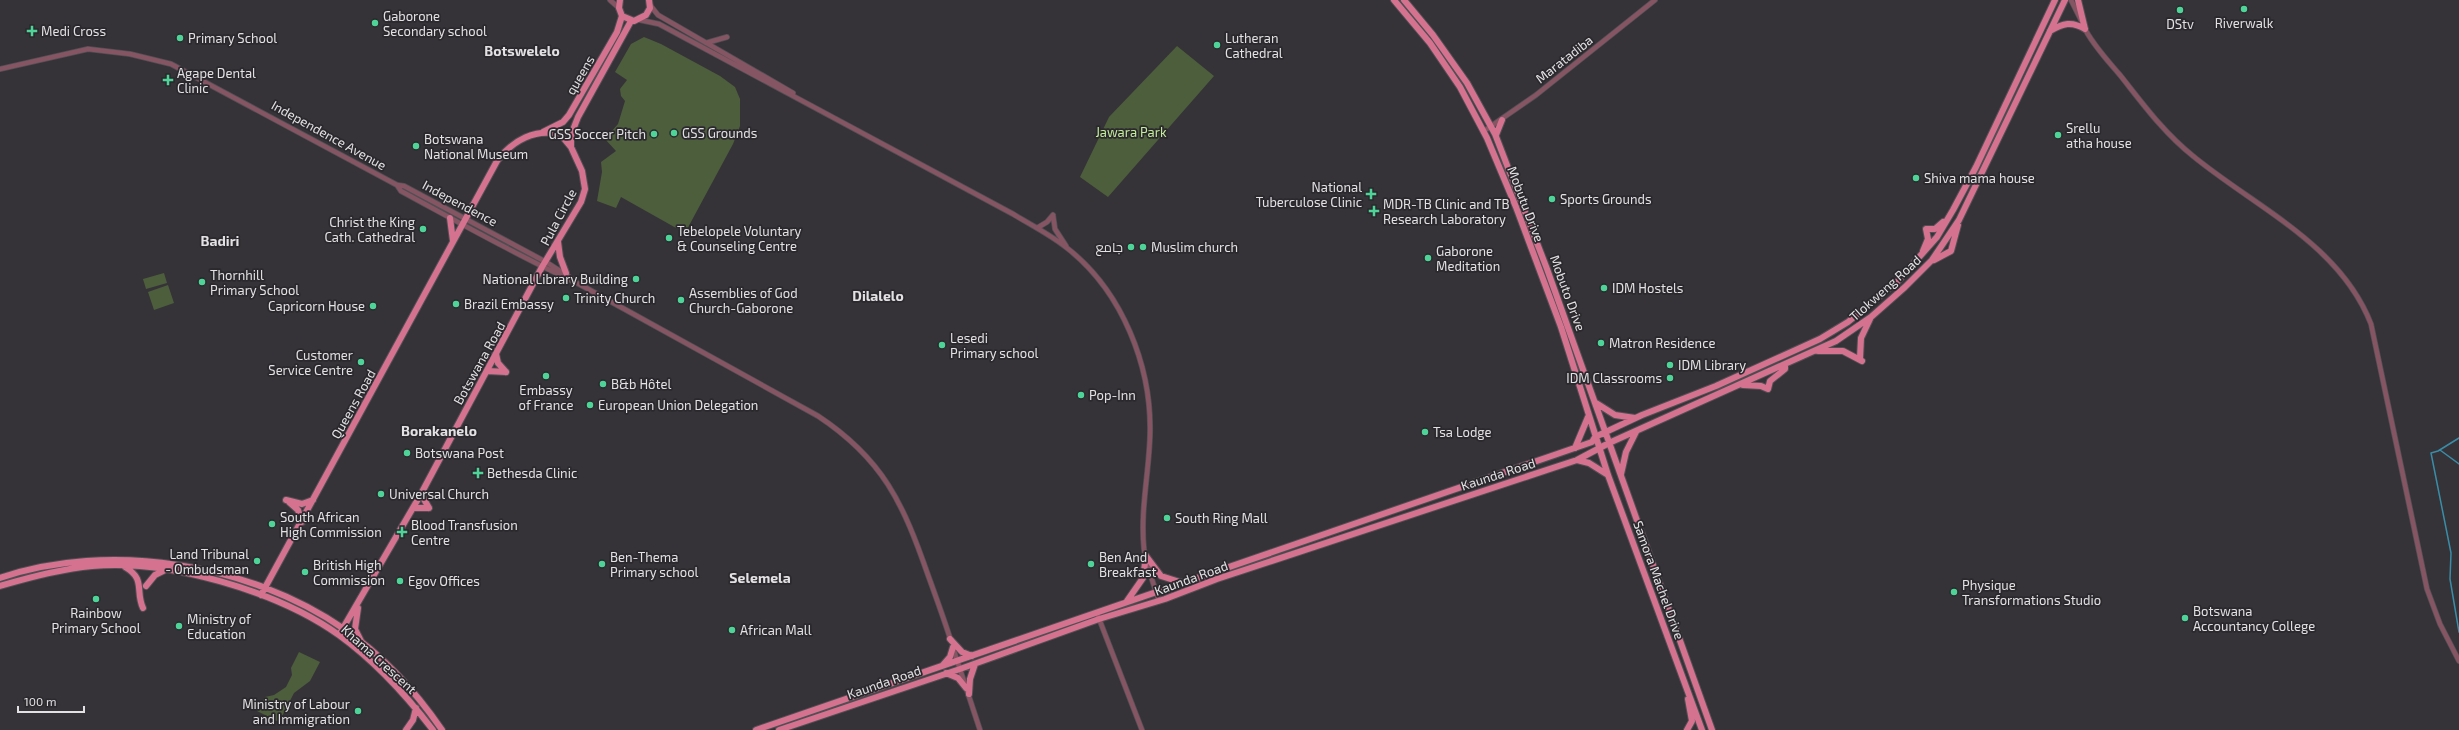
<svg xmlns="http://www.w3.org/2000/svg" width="2459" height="730" font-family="'Exo 2',Cairo,sans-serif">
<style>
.green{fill:#4d5e3d}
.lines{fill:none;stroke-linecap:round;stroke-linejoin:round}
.stream{stroke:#3a8da8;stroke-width:1.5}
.minor-casing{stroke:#514f53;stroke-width:6}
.major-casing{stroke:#514f53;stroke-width:8}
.minor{stroke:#865563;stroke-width:4.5}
.major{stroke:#d47290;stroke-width:6}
.poi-dot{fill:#4ed399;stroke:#2b292d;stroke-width:1.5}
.labels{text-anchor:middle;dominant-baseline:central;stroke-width:3.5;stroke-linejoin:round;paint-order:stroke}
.poi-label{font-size:13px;fill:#e3e1e4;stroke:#2b292d;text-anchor:start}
.street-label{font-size:13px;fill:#e3e1e4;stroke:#2b292d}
.park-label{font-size:13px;fill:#c3ee9a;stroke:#2b292d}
.neighbourhood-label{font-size:14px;font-weight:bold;fill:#e3e1e4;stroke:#2b292d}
</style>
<rect width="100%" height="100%" fill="#353337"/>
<path class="green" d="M644,37L661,44L720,76L735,87L740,99V126L733,144L685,233L621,197L616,208L597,201L602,172L601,162L616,151L605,139L618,124L625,101L621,96L620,89L627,80L615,72L631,44Z
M1177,46L1214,76L1108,197L1080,177L1109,117Z
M164,273L167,283L146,289L143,279Z
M168,285L174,303L154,310L148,292Z
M299,652L320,662L310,681L294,693L279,722L257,711L265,697L274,695L286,687L292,675L291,668Z"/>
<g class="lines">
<path class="stream" d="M2459,438L2438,451L2431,453L2451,553L2450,579L2459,632
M2440,450L2459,464"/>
<g class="minor-casing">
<path id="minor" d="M610,0L619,8
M2071,0L2081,20
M650,5L658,15L793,93
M640,20L659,24L1013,214C1031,225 1051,235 1067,248C1122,291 1152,366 1150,435C1149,473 1140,511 1144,549C1147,567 1154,585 1159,601
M2084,27C2092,44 2108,61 2120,75C2143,104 2164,133 2193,156C2255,207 2340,244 2371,324L2427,589L2440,624L2459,661
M706,43L727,37
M0,69L88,49L130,54L171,64L397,185L404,186L546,262L574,280
M1484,131L1536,95L1655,0
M397,185L401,191C460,223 518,256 579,284L818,416C883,459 903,503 928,575C936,597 944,619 951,641
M1053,215L1055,229L1066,246
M1037,228L1047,222L1053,215
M1098,616L1142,730
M953,648L980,730"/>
</g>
<g class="major-casing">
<path id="major" d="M620,0L619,8L622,16L634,21L646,15L650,8L649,0
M1394,0L1430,43L1460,87L1487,138L1516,207L1561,327L1608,475L1702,730
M1404,0L1433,35L1467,83L1495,134L1547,269L1712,730
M2078,0L2085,29
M2050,31C2063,23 2072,21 2085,29
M543,132L563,122L569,115L617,32L622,16
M1496,135L1502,120
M571,147V135L578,117L631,21
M450,218L453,241
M558,242L560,257L566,273
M1923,251L1928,239L1926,229H1935L1943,222
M1934,260L1951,251L1958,225
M1818,351H1843L1862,361
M496,354L498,363L506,372
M1860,358L1861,338L1870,319
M487,371L506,372
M1743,385L1761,386L1768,389L1770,381L1785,369V366
M1596,403L1615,415L1635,418
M1575,448L1588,417
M1577,460L1589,463L1608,475
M1621,474L1626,452L1636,432
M421,494L429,508
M286,500L302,504L313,500
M289,502L298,510L302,522
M413,508H429
M1146,556L1161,576L1183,583
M125,567C146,579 135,591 143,608
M0,578C109,541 249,563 344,629C382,655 416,692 442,730
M0,586C30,577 60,569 92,566C168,559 277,591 339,635C375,661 406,695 433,730
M146,586L155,575L165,570
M261,595L497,161C512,141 536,127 561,135L571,147L582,171L585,189L581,202L542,267L421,494L339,635
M1127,601L1143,578L1146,556
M358,608L355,629L361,641
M950,639L962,652L972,656
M943,665L950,657L953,647
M946,673L958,678L966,688
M969,694L970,679L975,664
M406,730L413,720L416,708
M756,730L1592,442L1595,437L1642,415L1716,386L1820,339L1848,322L1897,282L1937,237L1953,210L1976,167L2055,0
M779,730L960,669L1099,619L1165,599L1217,579L1577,460L1609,443L1836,341L1871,317L1905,287L1932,260L1959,220L2065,0
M1687,730L1692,721L1688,699"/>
</g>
<use href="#minor" class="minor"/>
<use href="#major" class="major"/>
</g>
<g class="poi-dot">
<circle cx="2244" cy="9" r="4"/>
<circle cx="2180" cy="10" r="4"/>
<circle cx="375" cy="23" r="4"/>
<path d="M30 25h4v4h4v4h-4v4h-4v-4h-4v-4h4z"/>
<circle cx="180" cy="38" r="4"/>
<circle cx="1217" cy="45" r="4"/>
<path d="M166 74h4v4h4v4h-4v4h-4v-4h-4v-4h4z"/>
<circle cx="674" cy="133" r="4"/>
<circle cx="654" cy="134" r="4"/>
<circle cx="2058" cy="135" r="4"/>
<circle cx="416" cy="146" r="4"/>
<circle cx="1916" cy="178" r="4"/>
<path d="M1369 188h4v4h4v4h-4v4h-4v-4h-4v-4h4z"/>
<circle cx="1552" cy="199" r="4"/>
<path d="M1372 205h4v4h4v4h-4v4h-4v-4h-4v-4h4z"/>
<circle cx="423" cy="229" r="4"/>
<circle cx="669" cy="238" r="4"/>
<circle cx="1131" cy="247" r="4"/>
<circle cx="1143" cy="247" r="4"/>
<circle cx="1428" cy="258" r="4"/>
<circle cx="636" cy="279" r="4"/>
<circle cx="202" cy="282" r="4"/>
<circle cx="1604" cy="288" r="4"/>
<circle cx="566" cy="298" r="4"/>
<circle cx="681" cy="300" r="4"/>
<circle cx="456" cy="304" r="4"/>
<circle cx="373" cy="306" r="4"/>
<circle cx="1601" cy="343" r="4"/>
<circle cx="942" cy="345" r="4"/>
<circle cx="361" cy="362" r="4"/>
<circle cx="1670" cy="365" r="4"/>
<circle cx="546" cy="376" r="4"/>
<circle cx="1670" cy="378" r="4"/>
<circle cx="603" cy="384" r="4"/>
<circle cx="1081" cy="395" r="4"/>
<circle cx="590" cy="405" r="4"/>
<circle cx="1425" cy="432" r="4"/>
<circle cx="407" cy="453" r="4"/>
<path d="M476 467h4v4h4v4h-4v4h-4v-4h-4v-4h4z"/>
<circle cx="381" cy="494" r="4"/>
<circle cx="1167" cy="518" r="4"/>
<circle cx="272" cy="524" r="4"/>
<path d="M400 526h4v4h4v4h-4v4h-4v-4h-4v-4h4z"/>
<circle cx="257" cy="561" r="4"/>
<circle cx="602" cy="564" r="4"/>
<circle cx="1091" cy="564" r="4"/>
<circle cx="305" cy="572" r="4"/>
<circle cx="400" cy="581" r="4"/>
<circle cx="1954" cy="592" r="4"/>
<circle cx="96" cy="599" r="4"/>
<circle cx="2185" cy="618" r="4"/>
<circle cx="179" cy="626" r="4"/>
<circle cx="732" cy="630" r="4"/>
<circle cx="358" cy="711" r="4"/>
</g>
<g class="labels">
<g class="poi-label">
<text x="383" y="16">Gaborone<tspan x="383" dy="15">Secondary school</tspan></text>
<text x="2244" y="23" text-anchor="middle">Riverwalk</text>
<text x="2180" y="24" text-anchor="middle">DStv</text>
<text x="41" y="31">Medi Cross</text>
<text x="188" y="38">Primary School</text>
<text x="1225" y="38">Lutheran<tspan x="1225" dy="15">Cathedral</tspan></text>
<text x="177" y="73">Agape Dental<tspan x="177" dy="15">Clinic</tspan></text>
<text x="2066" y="128">Srellu<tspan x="2066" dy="15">atha house</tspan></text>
<text x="682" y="133">GSS Grounds</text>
<text x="646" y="134" text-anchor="end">GSS Soccer Pitch</text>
<text x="424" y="139">Botswana<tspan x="424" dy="15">National Museum</tspan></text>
<text x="1924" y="178">Shiva mama house</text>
<text x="1362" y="187" text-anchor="end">National<tspan x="1362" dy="15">Tuberculose Clinic</tspan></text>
<text x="1560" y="199">Sports Grounds</text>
<text x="1383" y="204">MDR-TB Clinic and TB<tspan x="1383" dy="15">Research Laboratory</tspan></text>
<text x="415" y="222" text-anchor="end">Christ the King<tspan x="415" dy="15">Cath. Cathedral</tspan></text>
<text x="677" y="231">Tebelopele Voluntary<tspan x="677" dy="15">&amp; Counseling Centre</tspan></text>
<text x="1123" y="247" text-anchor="end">جامع</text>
<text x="1151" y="247">Muslim church</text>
<text x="1436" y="251">Gaborone<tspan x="1436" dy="15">Meditation</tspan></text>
<text x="210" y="275">Thornhill<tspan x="210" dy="15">Primary School</tspan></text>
<text x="628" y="279" text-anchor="end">National Library Building</text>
<text x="1612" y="288">IDM Hostels</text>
<text x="689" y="293">Assemblies of God<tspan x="689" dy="15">Church-Gaborone</tspan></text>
<text x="574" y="298">Trinity Church</text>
<text x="464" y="304">Brazil Embassy</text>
<text x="365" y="306" text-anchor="end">Capricorn House</text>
<text x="950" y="338">Lesedi<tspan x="950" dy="15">Primary school</tspan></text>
<text x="1609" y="343">Matron Residence</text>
<text x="353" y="355" text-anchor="end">Customer<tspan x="353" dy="15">Service Centre</tspan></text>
<text x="1678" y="365">IDM Library</text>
<text x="1662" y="378" text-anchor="end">IDM Classrooms</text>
<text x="611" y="384">B&amp;b Hôtel</text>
<text x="546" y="390" text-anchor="middle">Embassy<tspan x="546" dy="15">of France</tspan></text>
<text x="1089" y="395">Pop-Inn</text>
<text x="598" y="405">European Union Delegation</text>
<text x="1433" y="432">Tsa Lodge</text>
<text x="415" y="453">Botswana Post</text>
<text x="487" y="473">Bethesda Clinic</text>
<text x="389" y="494">Universal Church</text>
<text x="280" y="517">South African<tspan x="280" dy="15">High Commission</tspan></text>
<text x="1175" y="518">South Ring Mall</text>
<text x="411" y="525">Blood Transfusion<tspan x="411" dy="15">Centre</tspan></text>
<text x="249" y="554" text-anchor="end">Land Tribunal<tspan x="249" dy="15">- Ombudsman</tspan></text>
<text x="610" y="557">Ben-Thema<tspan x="610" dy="15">Primary school</tspan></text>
<text x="1099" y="557">Ben And<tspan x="1099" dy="15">Breakfast</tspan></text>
<text x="313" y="565">British High<tspan x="313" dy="15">Commission</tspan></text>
<text x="408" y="581">Egov Offices</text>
<text x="1962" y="585">Physique<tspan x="1962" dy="15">Transformations Studio</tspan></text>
<text x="2193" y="611">Botswana<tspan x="2193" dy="15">Accountancy College</tspan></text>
<text x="96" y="613" text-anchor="middle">Rainbow<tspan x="96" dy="15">Primary School</tspan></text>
<text x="187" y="619">Ministry of<tspan x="187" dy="15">Education</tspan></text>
<text x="740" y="630">African Mall</text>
<text x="350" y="704" text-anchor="end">Ministry of Labour<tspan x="350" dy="15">and Immigration</tspan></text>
</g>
<g class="street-label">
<text transform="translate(1564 59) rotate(-38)">Maratadiba</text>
<text transform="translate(580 75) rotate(-60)">queens</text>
<text transform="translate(329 135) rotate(29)">Independence Avenue</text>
<text transform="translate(460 203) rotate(28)">Independence</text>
<text transform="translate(1526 204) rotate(69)">Mobutu Drive</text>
<text transform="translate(558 217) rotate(-62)">Pula Circle</text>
<text transform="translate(1885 288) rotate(-42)">Tlokweng Road</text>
<text transform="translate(1568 293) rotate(70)">Mobuto Drive</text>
<text transform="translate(479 363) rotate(-61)">Botswana Road</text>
<text transform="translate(353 404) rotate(-61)">Queens Road</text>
<text transform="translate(1498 474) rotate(-18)">Kaunda Road</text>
<text transform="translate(1191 578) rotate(-20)">Kaunda Road</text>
<text transform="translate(1659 580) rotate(70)">Samora Machel Drive</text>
<text transform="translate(379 659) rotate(42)">Khama Crescent</text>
<text transform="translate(884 682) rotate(-19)">Kaunda Road</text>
</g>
<g class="park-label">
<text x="1131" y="132">Jawara Park</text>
</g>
<g class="neighbourhood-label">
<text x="522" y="50">Botswelelo</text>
<text x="220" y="240">Badiri</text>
<text x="878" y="295">Dilalelo</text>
<text x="439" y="430">Borakanelo</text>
<text x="760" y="577">Selemela</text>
</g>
</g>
<path d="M18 706v6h66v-6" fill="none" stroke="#e3e1e4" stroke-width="2"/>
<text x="24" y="706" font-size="12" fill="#e3e1e4" stroke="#2b292d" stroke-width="3" paint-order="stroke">100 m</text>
</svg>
